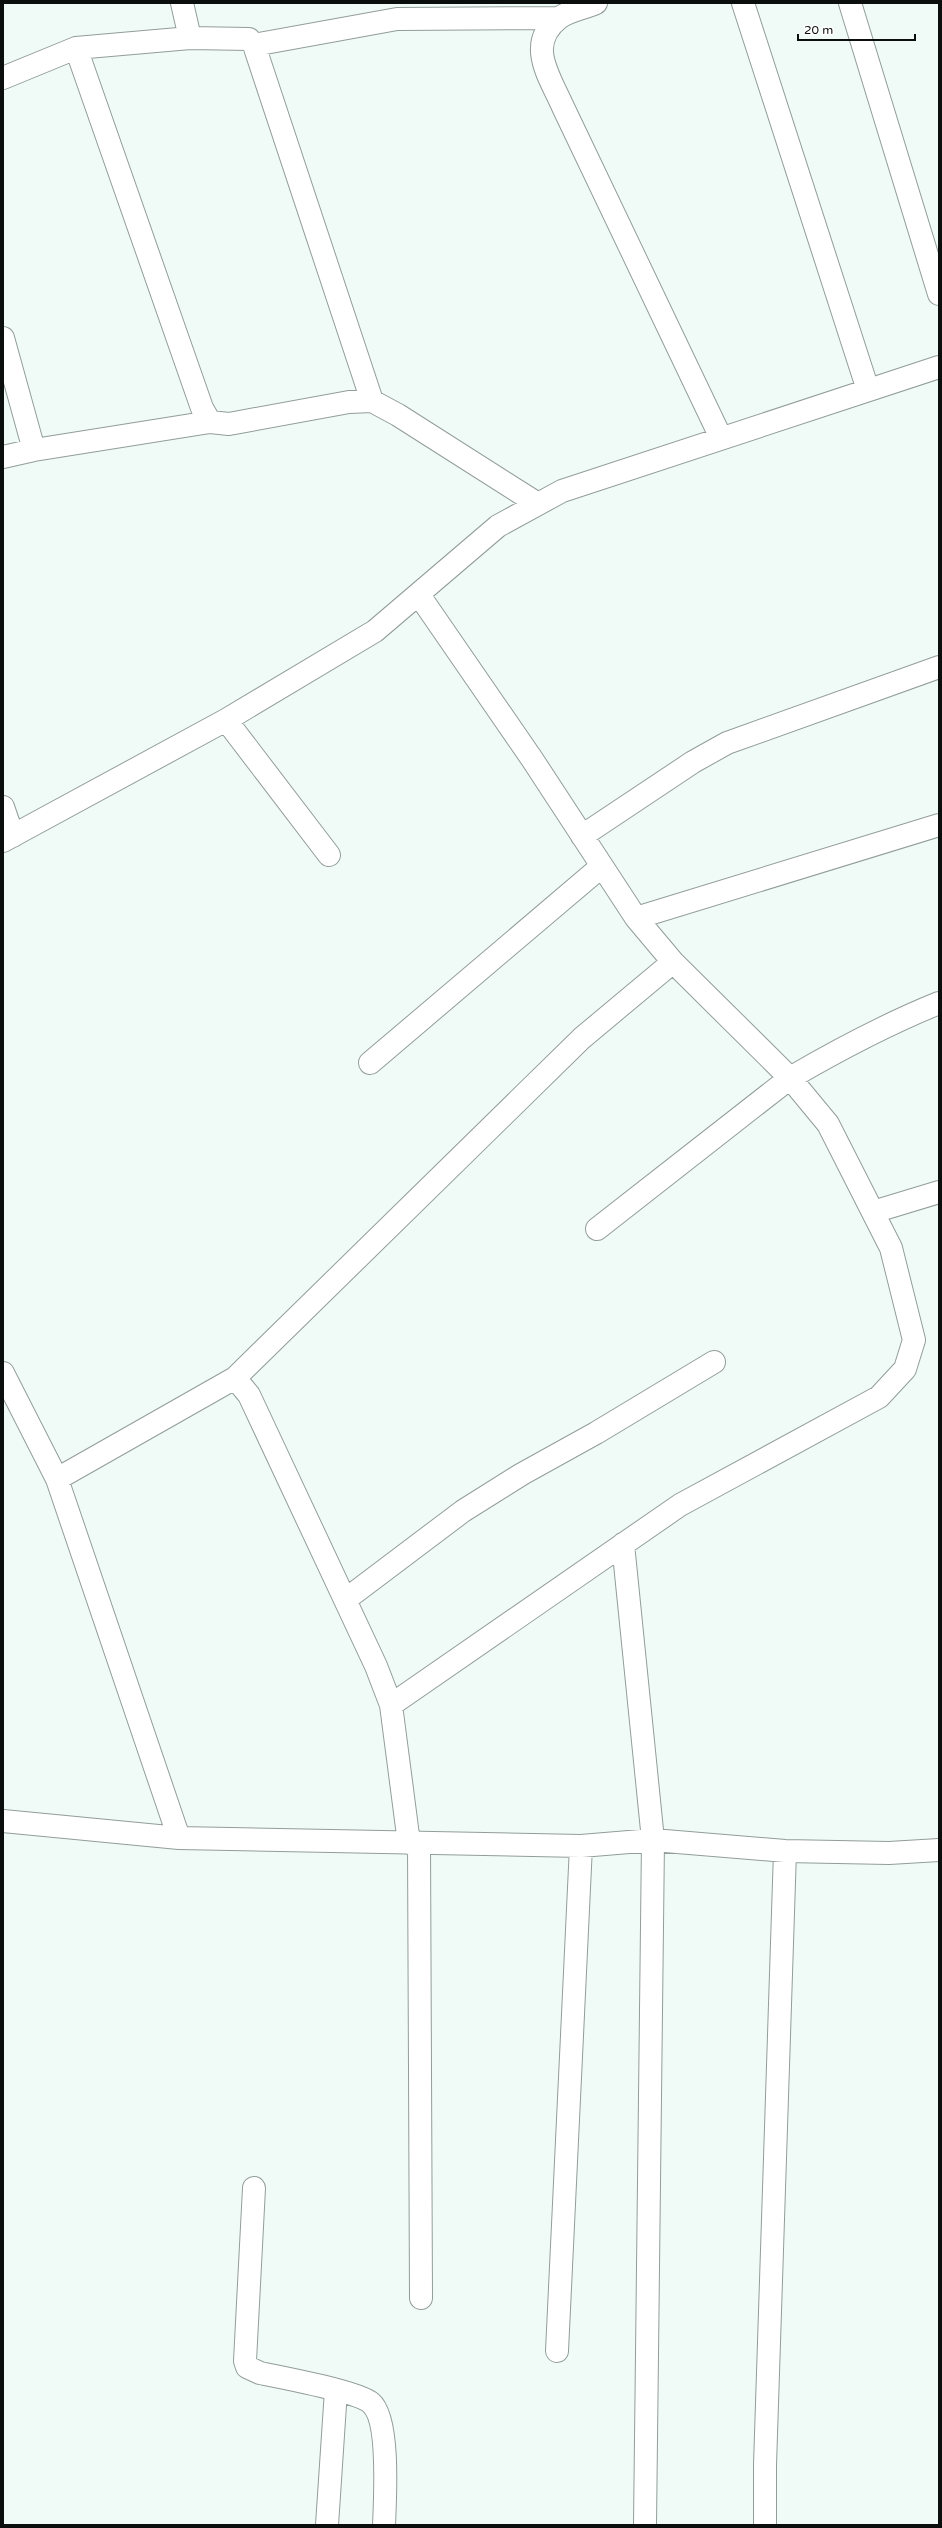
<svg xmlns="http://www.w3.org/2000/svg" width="942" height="2528" font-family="'Varela Round',sans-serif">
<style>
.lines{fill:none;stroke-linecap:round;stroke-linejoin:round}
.street-casing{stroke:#929d99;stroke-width:24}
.street{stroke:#fff;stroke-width:22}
</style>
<rect width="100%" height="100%" fill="#f0fbf7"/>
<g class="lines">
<g class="street-casing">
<path id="street" d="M596,3C585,8 568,11 559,18C525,44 550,77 563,107L721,438
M743,3L868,390
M850,3L939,294
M190,38L249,39L254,45L372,401
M254,45L397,19L559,18
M76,48L202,408L210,422L229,424L349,402L372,401L398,415L538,504
M3,78L76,48L190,38L182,3
M3,338L34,450
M3,457L34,450L210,422
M419,595L532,759L636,918L939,825
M226,720L329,855
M3,807L13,836
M582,836L693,762L727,743L939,667
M3,841L226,720L375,631L498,526L562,491L939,367
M370,1063L602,866
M873,1212L939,1192
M597,1229L790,1078L673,962
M3,1373L57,1479L235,1378
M57,1479L179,1838
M623,1544L653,1840L645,2525
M345,1600L463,1511L522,1474L596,1433L714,1362
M391,1705L680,1505L879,1397L905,1369L914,1340L891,1248L828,1124L790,1078C838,1050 887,1024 939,1003
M3,1821L179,1838L581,1846L653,1840L785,1851L889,1853L939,1850
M409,1843L391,1705L376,1666L249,1395L235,1378L582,1038L673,962L636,918
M419,1843L421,2298
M254,2188L245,2361L247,2367L260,2373C280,2377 359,2392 371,2403C390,2419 385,2500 384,2525
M557,2351L581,1846
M327,2525L336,2390
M765,2525V2465L785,1851"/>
</g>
<use href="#street" class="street"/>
</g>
<rect width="942" height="2528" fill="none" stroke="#0a0e0d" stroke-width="8"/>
<path d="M798 34v6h117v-6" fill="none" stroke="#0a0e0d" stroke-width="2"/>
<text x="804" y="34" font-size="12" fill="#0a0e0d" stroke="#ffffff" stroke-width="3" paint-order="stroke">20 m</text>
</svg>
